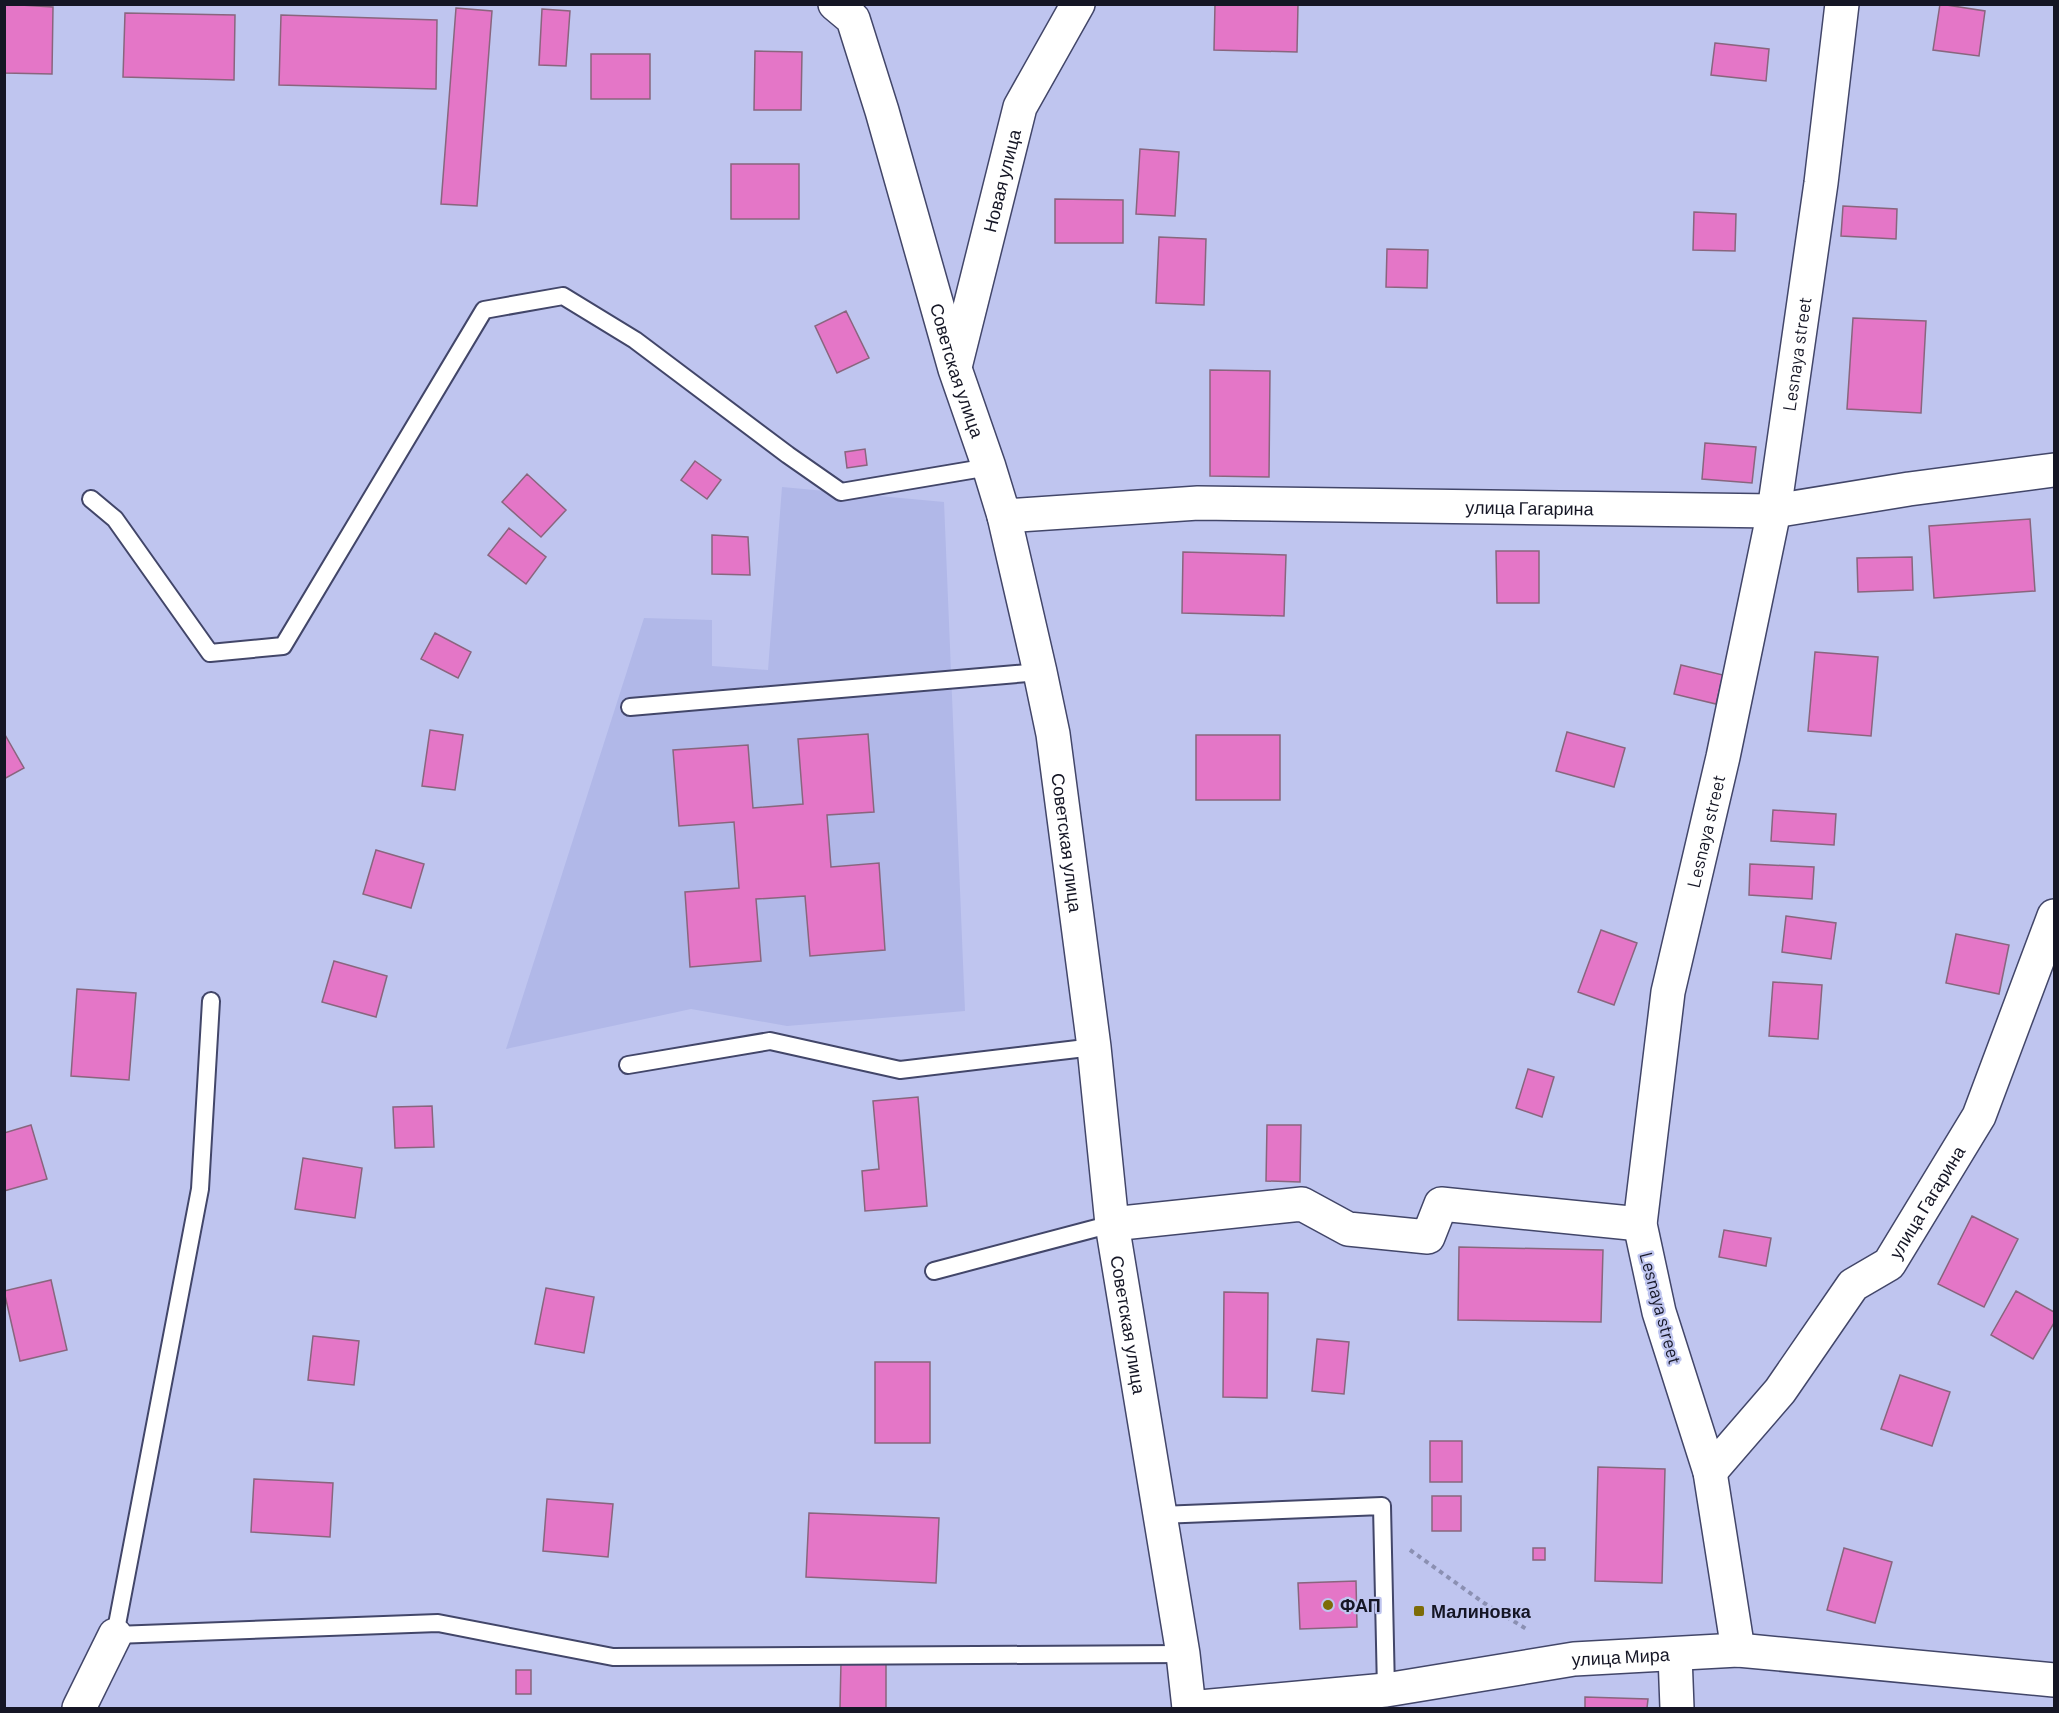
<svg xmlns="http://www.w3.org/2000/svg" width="2059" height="1713" font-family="Barlow,sans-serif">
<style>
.built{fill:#b1b8e8}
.building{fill:#e476c7;stroke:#89657e;stroke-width:1.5}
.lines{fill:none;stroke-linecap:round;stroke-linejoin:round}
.service-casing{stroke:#424669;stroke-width:20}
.minor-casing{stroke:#424669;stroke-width:36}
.path{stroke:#8b90b2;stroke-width:4;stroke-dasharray:4.5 4.5;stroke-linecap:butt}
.service{stroke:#fff;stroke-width:16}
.minor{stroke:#fff;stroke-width:33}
.poi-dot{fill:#7d6c07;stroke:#bfc5ef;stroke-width:2}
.labels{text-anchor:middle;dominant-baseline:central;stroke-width:4.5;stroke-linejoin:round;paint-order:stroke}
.street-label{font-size:18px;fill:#151625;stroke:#bfc5ef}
.poi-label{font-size:18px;font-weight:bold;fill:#151625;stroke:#bfc5ef;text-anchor:start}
</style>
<rect width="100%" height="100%" fill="#bfc5ef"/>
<path class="built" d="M782,487L944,502L965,1011L787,1026L691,1009L506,1049L644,618L712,620V666L768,670Z"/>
<path class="building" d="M4,4L53,7L52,74L4,73Z
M1215,4H1298L1297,52L1214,50Z
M1940,4L1985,11L1979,56L1933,50Z
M456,8L492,11L477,206L441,204Z
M542,9L570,11L566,66L539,65Z
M125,13L235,15L234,80L123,77Z
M281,15L437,20L436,89L279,85Z
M1715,43L1769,49L1766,81L1711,75Z
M755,51L802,52L801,110H754Z
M591,54H650V99H591Z
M1140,149L1179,152L1175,216L1136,214Z
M731,164H799V219H731Z
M1055,199L1123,200V243H1055Z
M1843,206L1897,209L1896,239L1841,236Z
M1694,212L1736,214L1735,251L1693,250Z
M1159,237L1206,239L1204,305L1156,303Z
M1387,249L1428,250L1427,288L1386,287Z
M846,311L869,358L837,373L815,326Z
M1853,318L1926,321L1921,413L1847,409Z
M1210,370L1270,371L1269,477L1210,476Z
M1705,443L1756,447L1752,483L1702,479Z
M865,449L867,465L847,468L845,452Z
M695,461L721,480L707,499L681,480Z
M527,474L566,510L541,537L502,502Z
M2030,519L2035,591L1934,598L1929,526Z
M509,528L546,557L526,584L488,555Z
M712,535L748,537L750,575L712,574Z
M1496,551H1539V603H1497Z
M1183,552L1286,555L1284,616L1182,613Z
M1912,557L1913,590L1858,592L1857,558Z
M435,633L471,652L458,678L421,659Z
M1815,652L1878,657L1871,736L1808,731Z
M1681,665L1723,675L1716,704L1674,694Z
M430,730L463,735L455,790L422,786Z
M1567,732L1625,748L1614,787L1556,771Z
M4,733L24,768L4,779Z
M868,734L874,812L827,815L831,867L879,863L885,950L810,956L805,896L756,899L761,961L690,967L685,892L739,888L734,822L679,826L673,750L748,745L753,808L803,804L798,739Z
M1196,735H1280V800H1196Z
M1773,810L1836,814L1834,845L1771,841Z
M376,850L424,864L411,908L363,894Z
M1750,864L1814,867L1812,899L1749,895Z
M1786,916L1836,923L1831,959L1782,952Z
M1601,930L1637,943L1614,1005L1578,992Z
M1956,934L2009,945L1999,994L1946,983Z
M334,961L387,976L376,1017L322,1002Z
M1773,982L1822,985L1818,1039L1769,1036Z
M77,989L136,993L129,1080L71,1076Z
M1528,1069L1554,1077L1542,1117L1516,1108Z
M918,1097L927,1206L865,1211L862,1171L879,1169L873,1101Z
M432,1106L434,1147L395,1148L393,1107Z
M31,1125L47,1179L4,1191V1133Z
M1267,1125H1301L1300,1182L1266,1181Z
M303,1158L362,1168L355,1218L295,1209Z
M1972,1216L2018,1239L1984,1307L1938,1284Z
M1724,1230L1771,1238L1766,1266L1719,1257Z
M1459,1247L1603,1250L1601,1322L1458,1320Z
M51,1280L67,1350L20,1361L4,1291Z
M546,1288L594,1297L584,1353L535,1344Z
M2016,1291L2054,1312V1323L2033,1359L1991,1335Z
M1224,1292L1268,1293L1267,1398L1223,1397Z
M313,1336L359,1341L354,1385L308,1380Z
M1317,1339L1349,1342L1344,1394L1312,1391Z
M875,1362H930V1443H875Z
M1900,1375L1950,1392L1932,1446L1881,1429Z
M1430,1441H1462V1482H1430Z
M1598,1467L1665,1469L1662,1583L1595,1581Z
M254,1479L333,1483L330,1537L251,1532Z
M1432,1496H1461V1531H1432Z
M547,1499L613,1504L608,1557L543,1551Z
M809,1513L939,1518L936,1583L806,1577Z
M1533,1548H1545V1560H1533Z
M1844,1548L1892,1562L1875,1623L1827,1610Z
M1356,1581L1357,1627L1300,1629L1298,1583Z
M841,1662H886V1708H840Z
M516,1670H531V1694H516Z
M1585,1697L1648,1699L1647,1708H1585Z"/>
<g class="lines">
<g class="service-casing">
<path id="service" d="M91,499L115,519L210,653L283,646L484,310L563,296L635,340L788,455L841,492L989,467
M630,707L1040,672
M211,1001L200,1189L115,1635L438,1623L613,1657L1183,1654
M628,1065L770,1041L900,1070L1094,1047
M934,1271L1112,1224
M1160,1515L1382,1506L1386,1690"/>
</g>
<g class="minor-casing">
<g id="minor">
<path id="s1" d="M835,4L853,19L882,111L955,369L989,467L1004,516L1040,672L1053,734L1094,1047L1112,1224L1183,1654L1189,1708"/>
<path id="s2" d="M955,367L1020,107L1078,4"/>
<path id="s3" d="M1004,516L1198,503L1774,511L1909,489L2054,470"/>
<path d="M1112,1224L1302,1204L1348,1229L1428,1237L1441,1204L1640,1224"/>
<path id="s4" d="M1710,1472L1780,1391L1853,1285L1889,1264L1979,1116L2054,916"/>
<path id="s5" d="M1738,1650L1710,1472L1659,1312L1640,1224L1668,992L1723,757L1774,511L1821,183L1842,4"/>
<path d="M1675,1655L1677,1708"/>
<path d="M79,1708L115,1635"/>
<path id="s6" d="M1189,1708L1386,1690L1574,1659L1738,1650L2054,1680"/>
</g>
</g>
<path class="path" d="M1410,1550L1484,1603L1528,1630"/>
<use href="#service" class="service"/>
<use href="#minor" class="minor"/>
</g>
<g class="poi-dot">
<circle cx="1328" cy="1605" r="6"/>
<rect x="1413" y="1605" width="12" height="12" rx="3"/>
</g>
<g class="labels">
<g class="street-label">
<text stroke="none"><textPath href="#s2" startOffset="192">Новая улица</textPath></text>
<text stroke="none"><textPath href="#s5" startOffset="1323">Lesnaya street</textPath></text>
<text stroke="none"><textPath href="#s1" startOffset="390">Советская улица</textPath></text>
<text stroke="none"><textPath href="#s3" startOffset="526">улица Гагарина</textPath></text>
<text stroke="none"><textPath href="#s5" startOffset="837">Lesnaya street</textPath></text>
<text stroke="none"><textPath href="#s1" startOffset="876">Советская улица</textPath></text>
<text stroke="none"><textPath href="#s4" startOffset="350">улица Гагарина</textPath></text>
<text transform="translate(1661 1308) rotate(75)">Lesnaya street</text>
<text stroke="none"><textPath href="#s1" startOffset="1362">Советская улица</textPath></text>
<text stroke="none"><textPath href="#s6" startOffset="435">улица Мира</textPath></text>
</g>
<g class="poi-label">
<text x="1340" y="1605">ФАП</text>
<text x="1431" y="1611">Малиновка</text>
</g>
</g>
<rect width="2059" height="1713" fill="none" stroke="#151625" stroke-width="12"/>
</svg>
